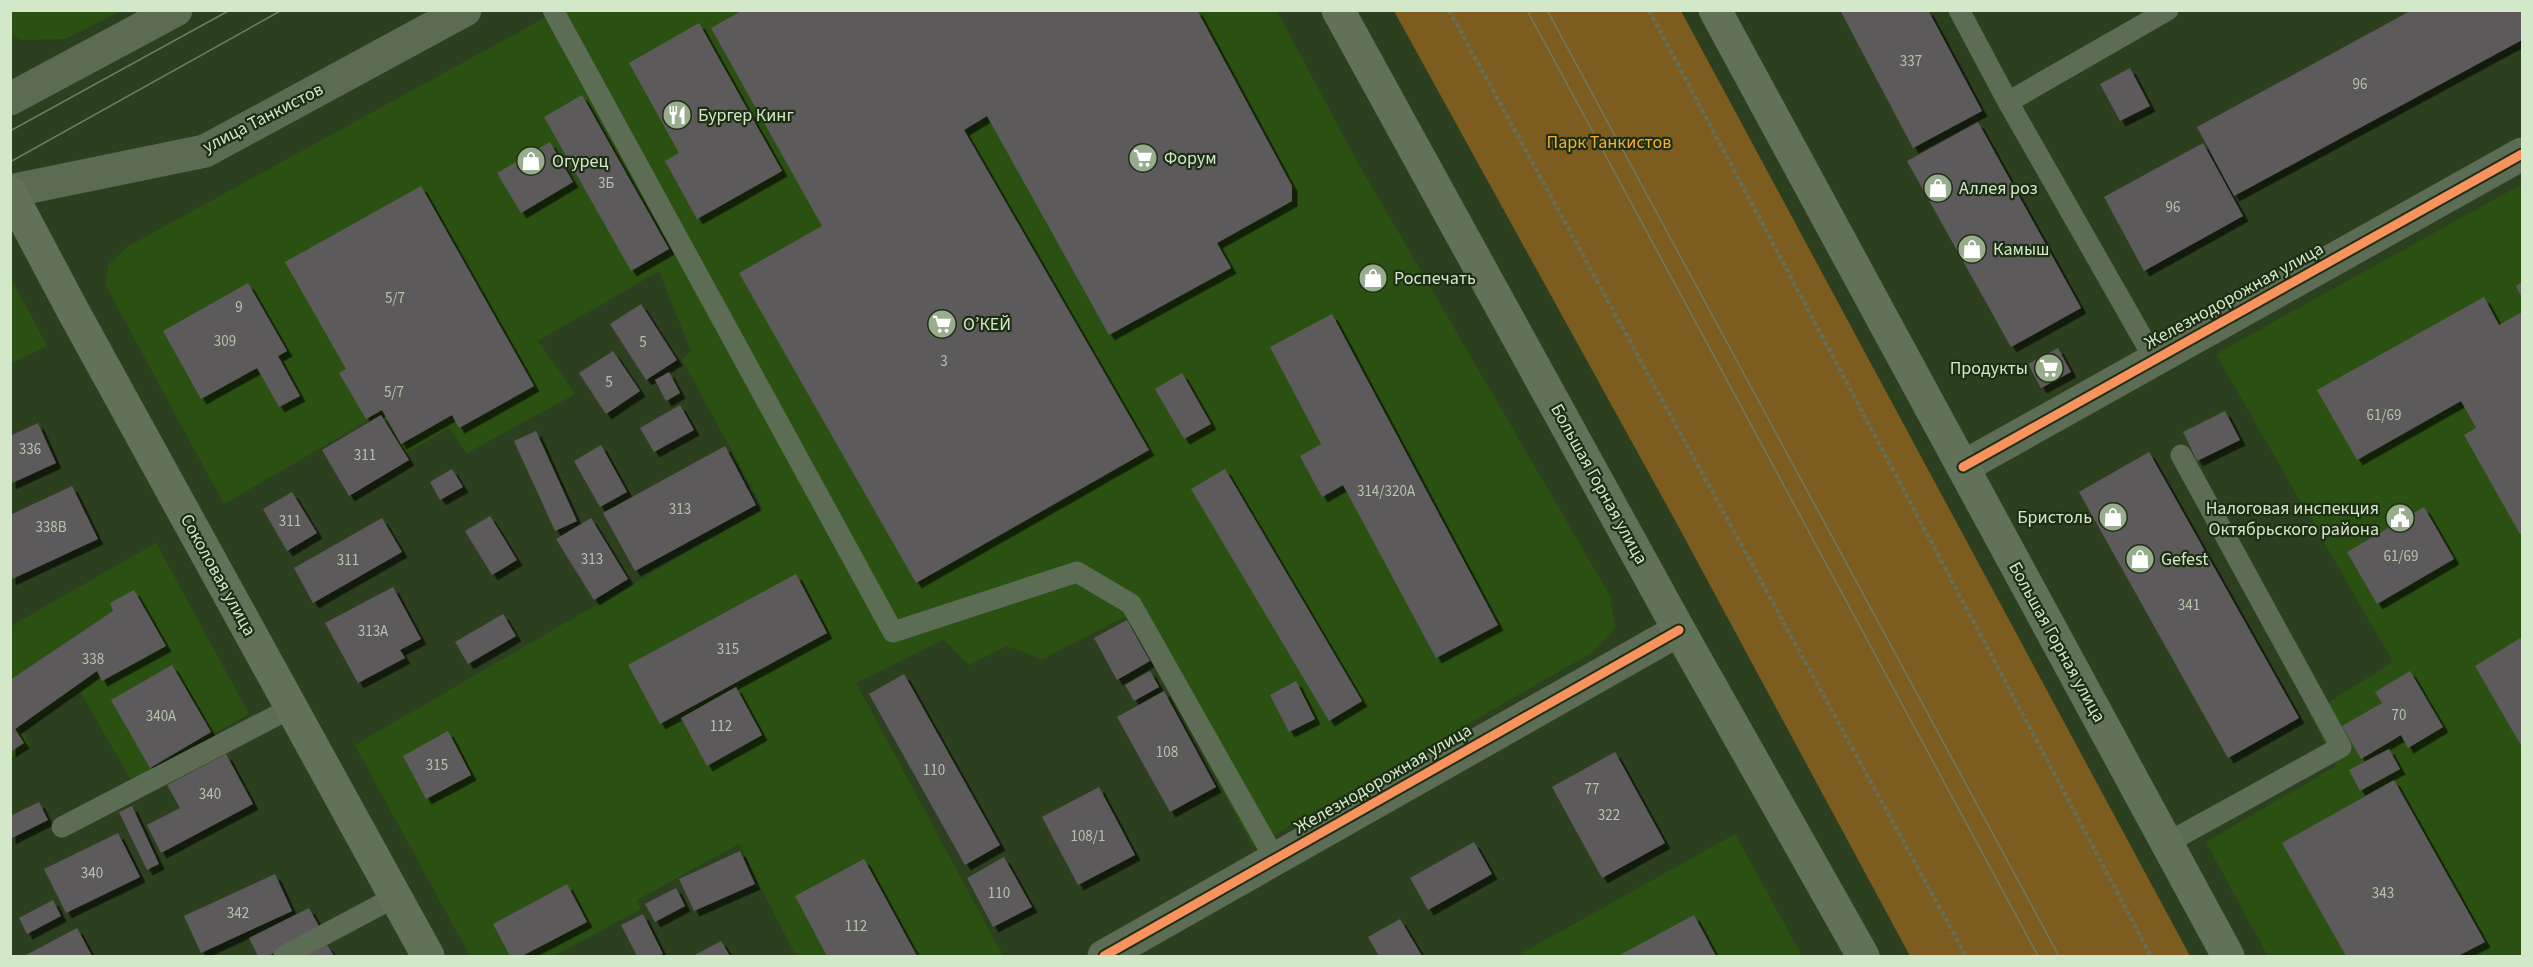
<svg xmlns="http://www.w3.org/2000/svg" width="2533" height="967" font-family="'Source Sans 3',sans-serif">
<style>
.built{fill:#2b5112}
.green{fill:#7d5d1f}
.building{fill:#5c5a5a;filter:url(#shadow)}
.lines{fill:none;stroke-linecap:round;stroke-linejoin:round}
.path{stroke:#62705b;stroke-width:4;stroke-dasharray:4.5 3;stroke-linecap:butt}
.lane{stroke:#5c6c55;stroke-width:21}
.street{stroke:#5c6c55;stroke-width:33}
.secondary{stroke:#5c6c53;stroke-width:33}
.primary{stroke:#617258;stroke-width:33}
.tram{stroke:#6d7a66;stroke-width:1.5}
.cycleway-casing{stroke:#1e2e15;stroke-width:13}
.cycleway{stroke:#f8935d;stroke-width:9}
.labels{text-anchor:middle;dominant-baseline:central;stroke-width:4.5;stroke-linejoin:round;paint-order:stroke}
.number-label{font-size:15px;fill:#b4c4ac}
.poi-label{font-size:18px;fill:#d2e8c8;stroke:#1e2e15;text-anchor:start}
.street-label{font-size:18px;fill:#d2e8c8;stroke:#1e2e15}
.park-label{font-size:18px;fill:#f6ae31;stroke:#1e2e15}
</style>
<defs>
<filter id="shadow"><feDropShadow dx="5.5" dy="5.5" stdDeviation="0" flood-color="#0009"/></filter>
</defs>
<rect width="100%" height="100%" fill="#2c401f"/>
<path class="built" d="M11,10H121V11L65,39L21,40L11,35Z
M557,11H1277L1354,156L1610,596L1615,628L1593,652L1253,847L1128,615L1043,659L1006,646L968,665L944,639L856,683L1003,956H796L739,844L637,900L641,909L554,956H470L355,745L763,508L682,359L691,351L659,271L538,341L575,394L467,453L449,428L406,453L381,413L224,504L105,284L109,264L127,247Z
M2522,184V956H2268L2206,842L2336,766L2310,714L2393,662L2216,354Z
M11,278L47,346L11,363H10Z
M156,543L249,714L131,780L80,691L22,729L30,745L11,758V626Z
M1735,834L1802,956H1517Z"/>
<path class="green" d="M1394,11H1681L2190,956H1910L1676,522Z"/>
<path class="building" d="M743,10H1197L1292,186V201L1217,243L1231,268L1109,335L987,116L964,130L1149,450L916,583L739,273L822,226L711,28Z
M1840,10H1928L1982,111L1913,148Z
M2412,10H2522V40L2234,196L2197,127Z
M699,23L782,171L697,219L665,161L679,153L629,63Z
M2130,68L2150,106L2120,121L2100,84Z
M582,95L669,249L631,271L544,117Z
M1978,122L2081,308L2011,347L1907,161Z
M550,142L573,182L521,213L497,173Z
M2203,143L2243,216L2144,271L2104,197Z
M421,186L534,386L459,428L452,415L401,444L382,410L366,419L339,373L346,369L285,262Z
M2522,282V298L2516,286Z
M248,283L287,351L278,356L300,396L279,407L257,368L201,399L163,331Z
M2484,297L2499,325L2522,312V533L2520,534L2464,435L2476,428L2461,401L2357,460L2317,390Z
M641,304L677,360L646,380L610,324Z
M1332,314L1498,625L1436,658L1343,485L1322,497L1300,456L1321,444L1270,347Z
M2058,348L2071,372L2041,388L2028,364Z
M613,351L640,391L606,414L579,373Z
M669,372L680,393L666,401L655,380Z
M1182,373L1211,424L1184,439L1155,389Z
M680,405L694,430L654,452L640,428Z
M2225,411L2240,440L2197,461L2183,432Z
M381,415L409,460L349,496L322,450Z
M38,423L56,463L10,484V436Z
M536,431L577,521L555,531L514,441Z
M601,445L627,492L600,507L574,461Z
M725,446L756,505L635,571L603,513Z
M2149,452L2299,718L2228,758L2079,492Z
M452,469L463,487L440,500L430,482Z
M1225,469L1362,701L1329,721L1191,489Z
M72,486L98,539L10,580V515Z
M292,492L317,533L287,551L263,509Z
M2424,507L2454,559L2377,604L2347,552Z
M490,516L517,560L492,575L465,531Z
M382,518L402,552L313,603L294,568Z
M591,518L628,579L594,600L556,539Z
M796,574L827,633L660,724L628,665Z
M393,587L421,639L400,650L405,658L358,683L325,623Z
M134,590L166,646L102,681L97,671L15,729L24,743L10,752V680L113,611L110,603Z
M503,614L516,636L468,664L455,642Z
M1127,620L1150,661L1117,680L1094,638Z
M2522,637V747L2475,666Z
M172,665L211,732L150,768L111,700Z
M1150,671L1159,687L1134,701L1125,685Z
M2410,671L2443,727L2408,748L2401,735L2361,759L2342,726L2382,703L2375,692Z
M904,674L1000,845L965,865L869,694Z
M1296,681L1315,719L1289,732L1270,695Z
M736,687L762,735L707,766L681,718Z
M1164,691L1216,787L1170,812L1117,717Z
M448,731L471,775L426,799L403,756Z
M2389,749L2400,769L2360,791L2349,770Z
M1615,752L1665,843L1602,878L1552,787Z
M226,754L253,804L161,853L147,825L180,808L167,785Z
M2394,780L2485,942L2458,956H2346L2282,843Z
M1099,787L1135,855L1078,885L1042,817Z
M39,802L48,820L10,839V816Z
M132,806L159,864L147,870L119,812Z
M118,833L140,877L66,913L44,869Z
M1474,842L1492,874L1428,910L1410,878Z
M740,851L755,884L694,911L679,879Z
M1004,857L1032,907L993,927L967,878Z
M864,859L917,956H827L795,896Z
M275,874L292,911L201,953L184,916Z
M567,884L587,922L522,956H510L493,924Z
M676,888L685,906L655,922L645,904Z
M53,900L61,916L27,934L19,918Z
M309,908L321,930L268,956H258L249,938Z
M643,914L663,954L657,956H637L621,925Z
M1694,915L1716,956H1618Z
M1400,919L1422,956H1379L1368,937Z
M77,928L92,956H24Z
M721,941L730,956H693Z
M327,945L334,956H305Z"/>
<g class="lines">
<path class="path" d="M1449,10L1966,956
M1649,10L2151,956"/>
<path class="lane" d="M553,10L893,632L1077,572L1131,604L1275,859
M1959,10L2008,102L2155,360
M2008,102L2168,10
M62,827L291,708
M2167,843L2341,747L2181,455
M284,956L395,897"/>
<path class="street" d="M1963,467L2522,154
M1104,956L1679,630"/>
<path class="secondary" d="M10,99L176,10
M10,191L205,151L465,10"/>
<path class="primary" d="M1338,10L1679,630L1863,956
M1715,10L2228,956
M10,192L72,309L428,956"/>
<path class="tram" d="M1527,10L2038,956
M1547,10L2059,956
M10,131L230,10
M10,162L282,10"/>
<g class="cycleway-casing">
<path id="cycleway" d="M1963,467L2522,154
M1104,956L1679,630"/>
</g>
<use href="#cycleway" class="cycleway"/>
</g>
<defs>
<g id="restaurant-disc" transform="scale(1.5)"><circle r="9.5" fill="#98ad8d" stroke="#1e2e15"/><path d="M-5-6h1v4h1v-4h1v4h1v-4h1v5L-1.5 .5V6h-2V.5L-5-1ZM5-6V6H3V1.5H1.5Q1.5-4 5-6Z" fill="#fff"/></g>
<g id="supermarket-disc" transform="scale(1.5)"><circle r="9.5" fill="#98ad8d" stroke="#1e2e15"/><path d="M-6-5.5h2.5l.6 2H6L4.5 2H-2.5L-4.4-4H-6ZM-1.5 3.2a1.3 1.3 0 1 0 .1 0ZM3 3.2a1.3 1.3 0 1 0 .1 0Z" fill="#fff"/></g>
<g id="shop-disc" transform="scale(1.5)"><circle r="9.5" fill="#98ad8d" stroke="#1e2e15"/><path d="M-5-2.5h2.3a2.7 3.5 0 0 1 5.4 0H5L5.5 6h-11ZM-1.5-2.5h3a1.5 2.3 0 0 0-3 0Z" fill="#fff"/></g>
<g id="civic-disc" transform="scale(1.5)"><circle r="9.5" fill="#98ad8d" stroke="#1e2e15"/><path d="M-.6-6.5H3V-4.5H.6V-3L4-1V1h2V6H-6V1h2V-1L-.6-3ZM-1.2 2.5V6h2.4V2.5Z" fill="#fff"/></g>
</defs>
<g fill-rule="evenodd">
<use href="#restaurant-disc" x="677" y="115"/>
<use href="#supermarket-disc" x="1143" y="158"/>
<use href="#shop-disc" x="531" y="161"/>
<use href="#shop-disc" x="1938" y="188"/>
<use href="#shop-disc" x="1972" y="249"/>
<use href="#shop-disc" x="1373" y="278"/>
<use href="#supermarket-disc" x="942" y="324"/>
<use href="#supermarket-disc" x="2049" y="368"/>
<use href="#shop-disc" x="2113" y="517"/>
<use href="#civic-disc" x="2400" y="518"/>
<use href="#shop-disc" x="2140" y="559"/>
</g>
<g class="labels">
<g class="number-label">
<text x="1911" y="61">337</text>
<text x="2360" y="84">96</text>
<text x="606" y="183">3Б</text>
<text x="2173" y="207">96</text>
<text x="395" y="298">5/7</text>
<text x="239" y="307">9</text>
<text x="225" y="341">309</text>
<text x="643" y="342">5</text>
<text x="944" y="361">3</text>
<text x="609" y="382">5</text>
<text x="394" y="392">5/7</text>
<text x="2384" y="415">61/69</text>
<text x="30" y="449">336</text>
<text x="365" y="455">311</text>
<text x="1386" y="491">314/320А</text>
<text x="680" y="509">313</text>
<text x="290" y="521">311</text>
<text x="51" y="527">338В</text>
<text x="2401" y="556">61/69</text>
<text x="592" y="559">313</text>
<text x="348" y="560">311</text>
<text x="2189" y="605">341</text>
<text x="373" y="631">313А</text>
<text x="728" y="649">315</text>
<text x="93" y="659">338</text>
<text x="2399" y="715">70</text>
<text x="161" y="716">340А</text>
<text x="721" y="726">112</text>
<text x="1167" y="752">108</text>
<text x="437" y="765">315</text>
<text x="934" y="770">110</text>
<text x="1592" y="789">77</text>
<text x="210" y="794">340</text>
<text x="1609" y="815">322</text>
<text x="1088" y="836">108/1</text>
<text x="92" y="873">340</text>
<text x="999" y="893">110</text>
<text x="2383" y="893">343</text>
<text x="238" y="913">342</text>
<text x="856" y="926">112</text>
</g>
<g class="poi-label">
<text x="698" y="115">Бургер Кинг</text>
<text x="1164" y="158">Форум</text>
<text x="552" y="161">Огурец</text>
<text x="1959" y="188">Аллея роз</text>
<text x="1993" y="249">Камыш</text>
<text x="1394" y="278">Роспечать</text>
<text x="963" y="324">О’КЕЙ</text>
<text x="2028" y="368" text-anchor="end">Продукты</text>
<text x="2379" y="508" text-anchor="end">Налоговая инспекция<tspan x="2379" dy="21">Октябрьского района</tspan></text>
<text x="2092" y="517" text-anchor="end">Бристоль</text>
<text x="2161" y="559">Gefest</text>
</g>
<g class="street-label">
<text transform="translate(263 118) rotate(-27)">улица Танкистов</text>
<text transform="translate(2234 296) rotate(-29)">Железнодорожная улица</text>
<text transform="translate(1599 484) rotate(61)">Большая Горная улица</text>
<text transform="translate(218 575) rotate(61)">Соколовая улица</text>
<text transform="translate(2057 642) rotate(61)">Большая Горная улица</text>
<text transform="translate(1383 779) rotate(-30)">Железнодорожная улица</text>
</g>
<g class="park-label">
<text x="1609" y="142">Парк Танкистов</text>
</g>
</g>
<rect width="2533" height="967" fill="none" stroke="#d2e8c8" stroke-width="24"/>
</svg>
